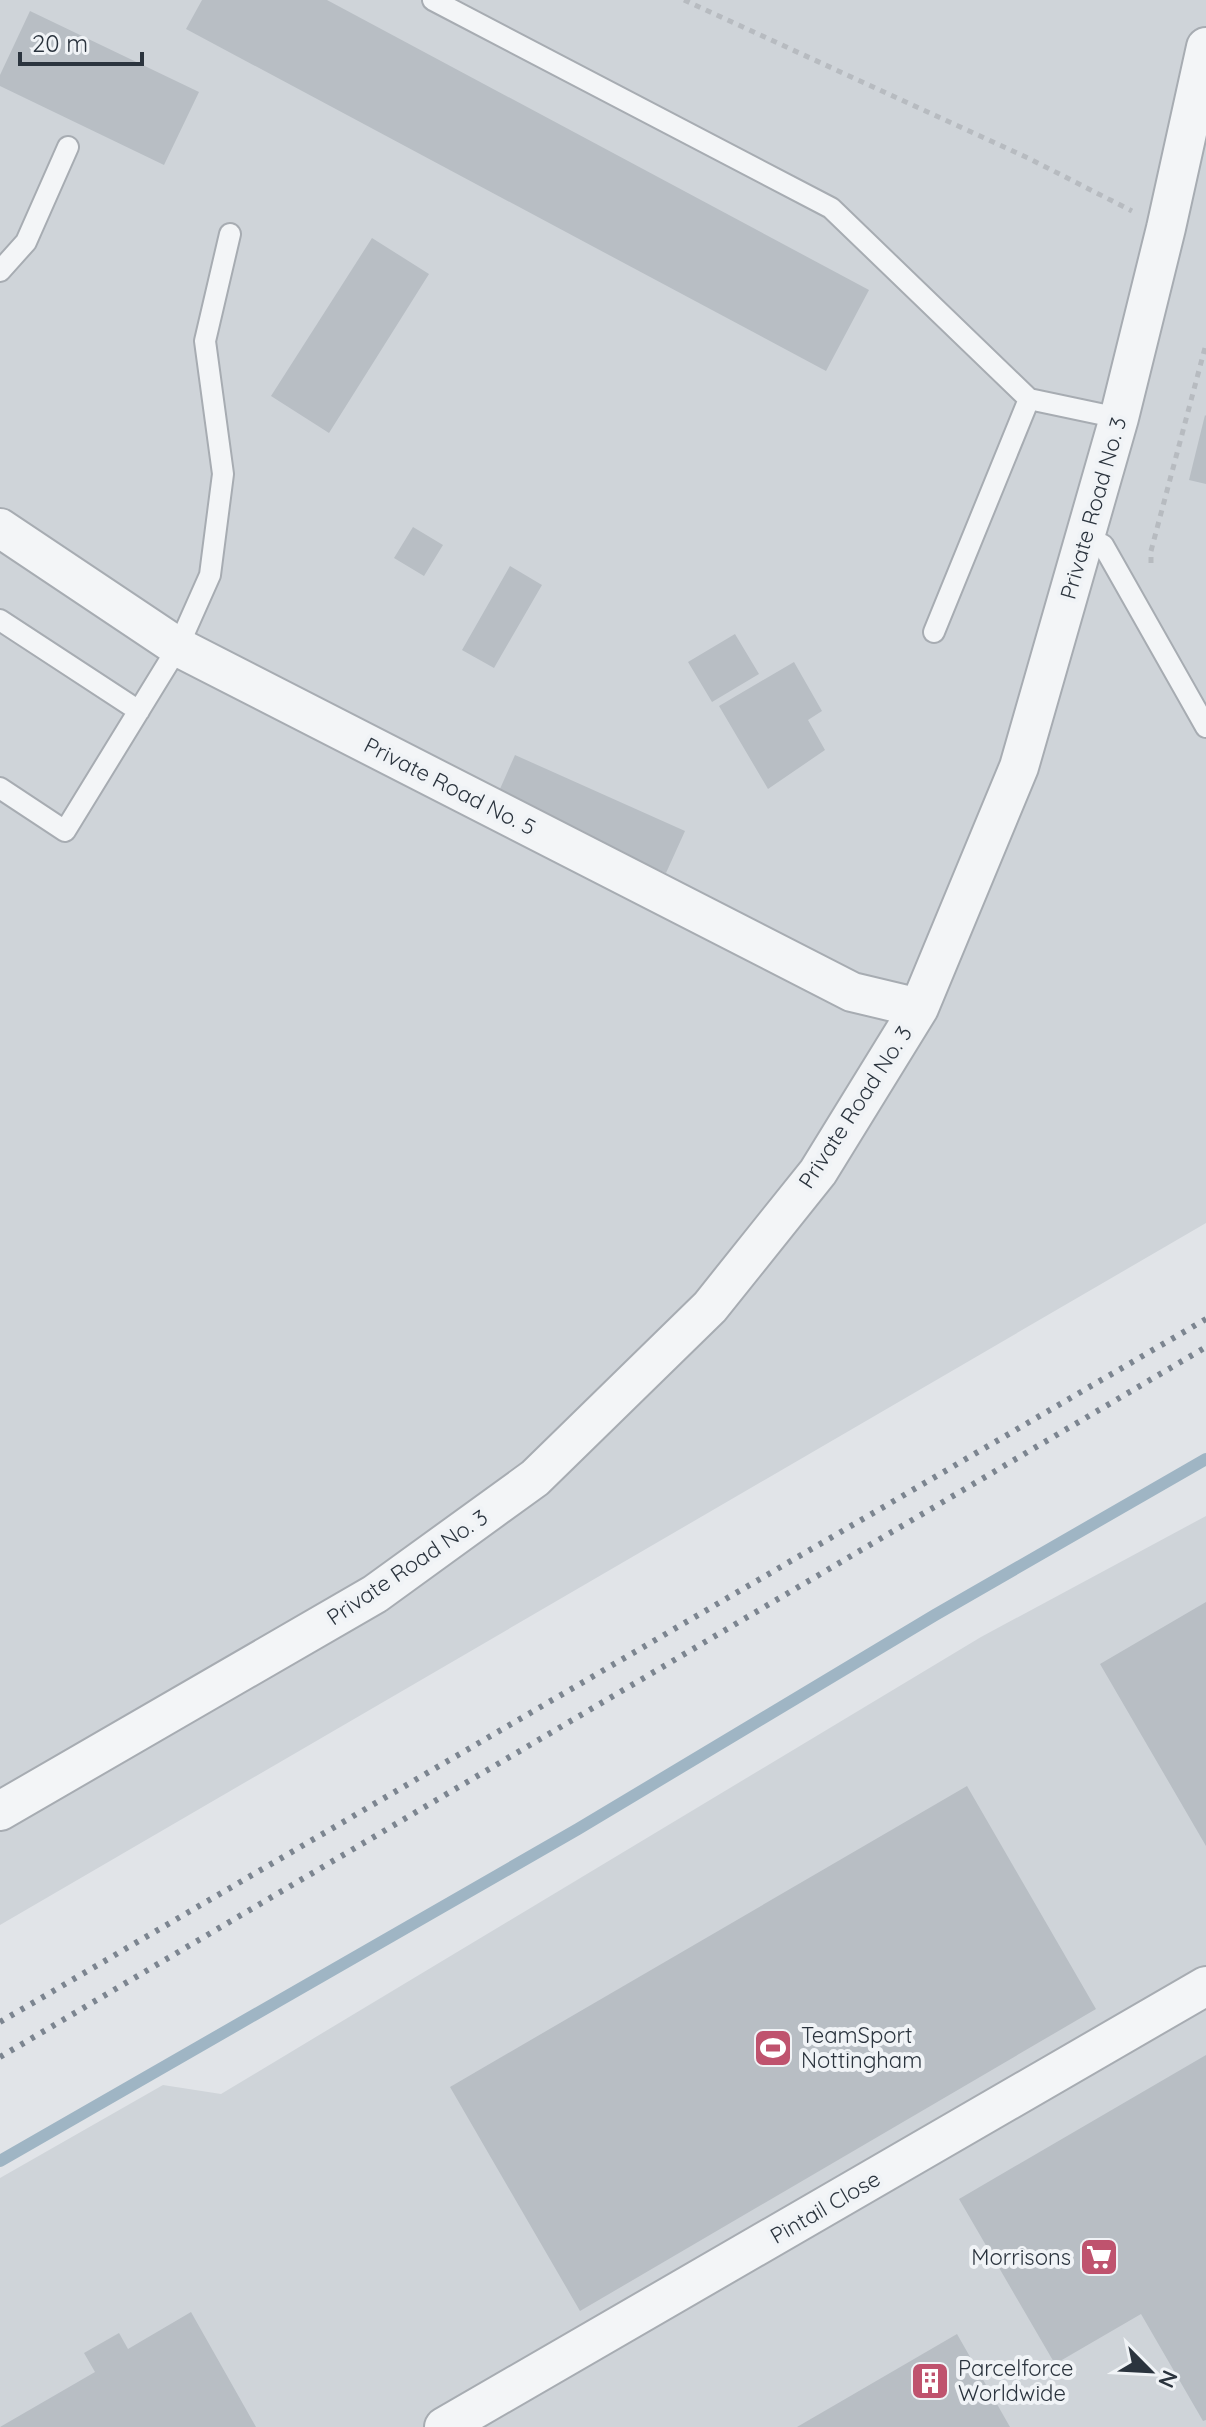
<svg xmlns="http://www.w3.org/2000/svg" width="1206" height="2427" font-family="Quicksand,sans-serif">
<style>
.built{fill:#cfd4d9}
.lines{fill:none;stroke-linecap:round;stroke-linejoin:round}
.stream{stroke:#9fb5c4;stroke-width:12}
.building{fill:#b8bec4}
.lane-casing{stroke:#a7acb2;stroke-width:24}
.street-casing{stroke:#a7acb2;stroke-width:42}
.path{stroke:#b7bbc0;stroke-width:5;stroke-dasharray:6 6;stroke-linecap:butt}
.lane{stroke:#f3f5f7;stroke-width:20}
.street{stroke:#f3f5f7;stroke-width:38}
.rail{stroke:#7c8590;stroke-width:6;stroke-dasharray:4 8;stroke-linecap:butt}
.labels{text-anchor:middle;dominant-baseline:central;stroke-width:8;stroke-linejoin:round;paint-order:stroke}
.street-label{font-size:22px;fill:#2b343e;stroke:#f0f3f6}
.poi-label{font-size:22px;fill:#2b343e;stroke:#f0f3f6;text-anchor:start}
</style>
<rect width="100%" height="100%" fill="#e1e4e8"/>
<path class="built" d="M0,0H1206V1223L0,1925Z
M1206,1516V2427H0V2178L163,2085L221,2094L981,1637Z"/>
<g class="lines">
<path class="stream" d="M0,2161L578,1829L935,1615L1206,1459"/>
</g>
<path class="building" d="M202,0H327L869,290L826,371L186,29Z
M30,11L199,92L164,165L0,86V75Z
M372,238L429,274L329,433L271,396Z
M1205,415L1206,416V484L1189,480Z
M413,527L443,545L424,576L394,558Z
M510,566L542,585L494,668L462,650Z
M735,634L759,674L712,702L688,662Z
M794,662L822,711L808,720L825,750L768,789L719,706Z
M515,755L685,831L666,873L496,798Z
M1206,1602V1846L1100,1664Z
M967,1786L1096,2009L580,2311L450,2087Z
M1206,2055V2420L1203,2421L1141,2314L1055,2364L959,2199Z
M191,2312L256,2427H0L95,2372L84,2353L119,2333L128,2349Z
M957,2334L1010,2427H797Z"/>
<g class="lines">
<g class="lane-casing">
<path id="lane" d="M433,0L831,208L1029,399L1119,418
M0,271L26,242L68,147
M1084,536L1103,545L1206,727
M0,620L139,711
M934,632L1029,399
M0,788L65,831L178,647L210,575L223,474L205,341L230,234"/>
</g>
<g class="street-casing">
<path id="street" d="M0,528L178,647L852,992L919,1008
M0,1811L375,1594L535,1478L710,1307L818,1172L919,1008L1019,767L1119,418L1166,228L1206,47
M444,2427L1206,1986"/>
</g>
<path class="path" d="M684,0L1030,159L1132,211
M1151,563V551L1206,344"/>
<use href="#lane" class="lane"/>
<use href="#street" class="street"/>
<path class="rail" d="M0,2022L1206,1319
M0,2057L1206,1347"/>
</g>
<defs>
<g id="stadium-square" transform="scale(2)"><rect x="-9" y="-9" width="18" height="18" rx="4" fill="#bf536e" stroke="#f0f3f6"/><path d="M0-5a6.5 5 0 1 0 0 10a6.5 5 0 1 0 0-10ZM-3.5-1.8h7v3.6h-7Z" fill="#fff"/></g>
<g id="supermarket-square" transform="scale(2)"><rect x="-9" y="-9" width="18" height="18" rx="4" fill="#bf536e" stroke="#f0f3f6"/><path d="M-6-5.5h2.5l.6 2H6L4.5 2H-2.5L-4.4-4H-6ZM-1.5 3.2a1.3 1.3 0 1 0 .1 0ZM3 3.2a1.3 1.3 0 1 0 .1 0Z" fill="#fff"/></g>
<g id="building-square" transform="scale(2)"><rect x="-9" y="-9" width="18" height="18" rx="4" fill="#bf536e" stroke="#f0f3f6"/><path d="M-4-6H4V6H1V3H-1V6H-4ZM-2.5-4.3h1.7v1.8h-1.7ZM.8-4.3h1.7v1.8H.8ZM-2.5-1h1.7V.8h-1.7ZM.8-1h1.7V.8H.8Z" fill="#fff"/></g>
</defs>
<g fill-rule="evenodd">
<use href="#stadium-square" x="773" y="2048"/>
<use href="#supermarket-square" x="1099" y="2257"/>
<use href="#building-square" x="930" y="2381"/>
</g>
<g class="labels">
<g class="street-label">
<text transform="translate(1093 508) rotate(-74)">Private Road No. 3</text>
<text transform="translate(450 786) rotate(27)">Private Road No. 5</text>
<text transform="translate(855 1107) rotate(-57)">Private Road No. 3</text>
<text transform="translate(407 1567) rotate(-34)">Private Road No. 3</text>
<text transform="translate(825 2207) rotate(-30)">Pintail Close</text>
</g>
<g class="poi-label">
<text x="801" y="2035">TeamSport<tspan x="801" dy="25">Nottingham</tspan></text>
<text x="1071" y="2257" text-anchor="end">Morrisons</text>
<text x="958" y="2368">Parcelforce<tspan x="958" dy="25">Worldwide</tspan></text>
</g>
</g>
<g transform="translate(1150 2371) rotate(114)" stroke="#f0f3f6" stroke-width="6" paint-order="stroke">
<path d="M0-6L14 30L0 20L-14 30Z" fill="#2b343e"/>
<text y="-12" font-size="22" font-weight="bold" text-anchor="middle" fill="#2b343e">N</text>
</g>
<path d="M20 52v12h122v-12" fill="none" stroke="#2b343e" stroke-width="4"/>
<text x="32" y="52" font-size="24" fill="#2b343e" stroke="#f0f3f6" stroke-width="6" paint-order="stroke">20 m</text>
</svg>
